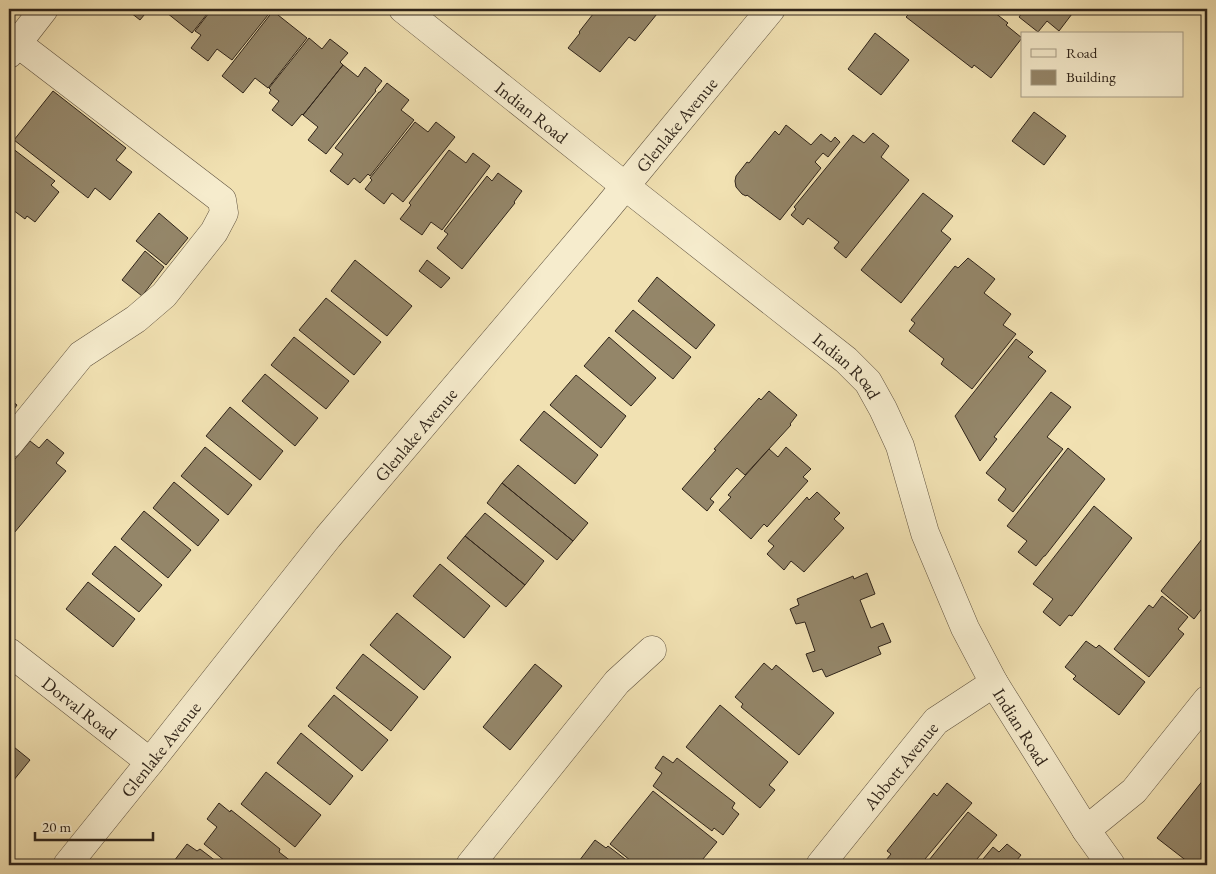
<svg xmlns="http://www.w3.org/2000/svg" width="1216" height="874" font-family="'EB Garamond',serif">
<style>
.building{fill:#948669;stroke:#2f241a}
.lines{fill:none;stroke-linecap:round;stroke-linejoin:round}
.minor-casing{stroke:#605340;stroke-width:29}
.minor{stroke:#f6eccd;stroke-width:28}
.labels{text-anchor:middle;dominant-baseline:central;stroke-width:4;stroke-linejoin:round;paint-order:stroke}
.street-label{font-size:18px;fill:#2f241a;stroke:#f6eccd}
</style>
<rect width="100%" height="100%" fill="#f1e1b2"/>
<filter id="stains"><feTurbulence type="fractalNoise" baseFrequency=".004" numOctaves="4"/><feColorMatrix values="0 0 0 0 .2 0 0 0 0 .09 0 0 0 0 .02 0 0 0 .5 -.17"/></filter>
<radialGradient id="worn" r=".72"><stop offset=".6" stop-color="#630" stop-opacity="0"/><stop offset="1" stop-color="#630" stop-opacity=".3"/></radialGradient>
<path class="building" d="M126,9H149L140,20Z
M162,9H211L192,33Z
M212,9H270L272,10L232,60L217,49L208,61L191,48L201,35L195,31Z
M597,9H661L635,41L629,37L600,72L568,48L580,33L579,32Z
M900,9H990L1008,23L1006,25L1022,38L991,78L974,65L972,68L906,17L908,15Z
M1025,9H1074L1075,10L1059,31L1047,21L1038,32L1019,17Z
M273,11L307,38L268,88L255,78L243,93L222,76Z
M875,33L909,60L881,95L848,69Z
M309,38L322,49L330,39L348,53L340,62L343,65L303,115L302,114L292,126L272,110L279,101L269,93L271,90L269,88Z
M343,65L358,77L365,67L382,81L375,90L376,91L326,154L308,140L318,127L303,115Z
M387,83L409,100L401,110L414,120L370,176L368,174L360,183L354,178L348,185L330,171L343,154L335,148L379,92H380Z
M53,91L126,148L116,160L132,172L110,200L95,188L88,198L14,140Z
M1034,112L1066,136L1044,165L1012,141Z
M415,122L428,132L436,122L455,137L403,202L392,193L384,204L365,189L372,180L370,178Z
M786,125L811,145L821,134L831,142L835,137L840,142L828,157L823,153L815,162L821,168L780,220L747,195L746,196L742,194L736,187L735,181L736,176L747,162L749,163L775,131L779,135Z
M873,133L889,146L881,157L909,180L846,258L834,248L839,242L808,218L803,225L791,215L796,209L794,207L853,135L864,143Z
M12,148L55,181L51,185L59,192L35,222L27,216L25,219L9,207V152Z
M449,150L466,163L473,153L490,166L442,230L431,222L422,235L400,219L411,205L409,203Z
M498,173L522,191L514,202L515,203L462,269L437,248L448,234L444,231L487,176L492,181Z
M923,193L953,216L941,231L951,239L901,303L861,270Z
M159,213L188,238L166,265L136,241Z
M145,251L164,267L142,296L122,280Z
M968,258L995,279L984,293L1011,314L1003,325L1016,334L972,389L941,364L944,359L909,331L915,323L911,320L955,266L958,268Z
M355,260L412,306L387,336L331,291Z
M427,260L450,278L441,288L419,271Z
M657,277L715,325L696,349L638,301Z
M326,298L381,342L354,375L299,330Z
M633,310L691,357L673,379L615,331Z
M294,337L349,381L326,409L271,365Z
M609,337L656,378L631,406L584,366Z
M1016,339L1033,352L1028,357L1046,371L994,437L997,439L980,461L955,416Z
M265,374L318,418L295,446L242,401Z
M576,375L626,416L601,448L550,405Z
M769,391L797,415L790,424L791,425L745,475L737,468L736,469L710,499L714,502L707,511L682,489L716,450L714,449L759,398L761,400Z
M1051,392L1071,407L1047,437L1063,449L1013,512L998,500L1006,489L986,473Z
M9,399L17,405L9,416Z
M230,407L283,451L260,480L206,436Z
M544,411L598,455L575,484L520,440Z
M47,439L64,453L56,463L66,471L14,533L9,528V466L30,441L39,448Z
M205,447L252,485L228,515L181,476Z
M786,447L811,469L803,477L808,481L767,527L764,524L751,539L719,510L731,497L728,495L769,449L778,457Z
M1068,448L1105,479L1045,556H1044L1036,566L1018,552L1027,541L1007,526Z
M518,465L588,523L573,541L502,483Z
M174,482L219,520L198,546L153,508Z
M502,483L573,541L557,560L487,503Z
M817,492L840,513L834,519L844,528L804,572L791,561L784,570L767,554L774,546L768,541L807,497L809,500Z
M1094,506L1132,538L1072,616L1069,615L1060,626L1043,612L1053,599L1033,584Z
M144,511L191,550L168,578L121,539Z
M485,513L544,561L525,585L465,536Z
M465,536L525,585L506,607L447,558Z
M1202,539L1207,543V602L1194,619L1161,591Z
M115,546L162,585L139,612L92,574Z
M440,564L490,606L464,638L413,596Z
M867,573L875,594L860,600L871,628L883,623L891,642L878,647L881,654L826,677L822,669L813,672L806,654L815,651L805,622L796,624L790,609L799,605L797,599L851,577L853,576L854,579Z
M88,582L135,619L113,647L66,609Z
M1162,596L1188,617L1178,629L1184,634L1149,677L1114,649L1149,605L1153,608Z
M397,613L451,657L424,690L370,645Z
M1086,641L1096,648L1099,645L1145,682L1119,715L1073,679L1076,676L1065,667Z
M363,654L418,697L391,731L336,688Z
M764,663L772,670L776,665L834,713L799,755L741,707L743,704L735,697Z
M535,664L562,686L510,750L483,727Z
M334,695L388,740L362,771L308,726Z
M720,705L788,762L769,785L775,790L760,808L686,747Z
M301,733L353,776L330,805L277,763Z
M9,743L30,760L9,786Z
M663,756L673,763L677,758L735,803L732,808L739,814L723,835L714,828L712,831L653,786L662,773L655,768Z
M266,772L321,815L295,847L241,804Z
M1204,779L1207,782V865H1186L1188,862L1157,838Z
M947,783L972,803L920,865H882L891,854L887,851L934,793L937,796Z
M653,791L717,842L698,865H636L610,844Z
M219,803L230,812L231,810L280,849L279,852L296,865H230L204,844L217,827L207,819Z
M968,812L997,835L972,865H925Z
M595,840L606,848L608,846L633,865H576Z
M187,844L197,851L200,849L221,865H179L174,861Z
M1007,844L1021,855L1013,865H978L993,847L999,852Z"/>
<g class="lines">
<g class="minor-casing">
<g id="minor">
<path id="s1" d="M403,9L625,186L846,360L868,382L883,409L900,446L925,533L965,628L994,683L1086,830L1111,865"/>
<path d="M9,54L44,9"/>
<path d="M9,444L81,355L136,319L164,295L214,232L224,213L222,200L17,43"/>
<path id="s2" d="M9,652L150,762"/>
<path d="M1086,830L1134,791L1207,700"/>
<path id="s3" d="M67,865L150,762L328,537L603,213L771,9"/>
<path d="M470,865L617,682L652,650"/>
<path id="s4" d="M820,865L936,721L994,683"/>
</g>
</g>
<use href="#minor" class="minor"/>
</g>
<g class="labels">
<g class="street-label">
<text stroke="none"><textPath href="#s1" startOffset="165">Indian Road</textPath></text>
<text stroke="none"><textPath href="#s3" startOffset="959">Glenlake Avenue</textPath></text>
<text stroke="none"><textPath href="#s1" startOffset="570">Indian Road</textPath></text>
<text stroke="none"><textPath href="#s3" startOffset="554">Glenlake Avenue</textPath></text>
<text stroke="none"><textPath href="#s2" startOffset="90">Dorval Road</textPath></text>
<text stroke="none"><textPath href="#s1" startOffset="975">Indian Road</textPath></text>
<text stroke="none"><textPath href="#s3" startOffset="149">Glenlake Avenue</textPath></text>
<text stroke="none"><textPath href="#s4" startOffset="128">Abbott Avenue</textPath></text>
</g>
</g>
<rect width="1216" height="874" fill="none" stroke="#f1e1b2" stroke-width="30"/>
<rect x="10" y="10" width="1196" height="854" fill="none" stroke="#2f241a" stroke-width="2.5"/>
<rect x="15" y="15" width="1186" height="844" fill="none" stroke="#2f241a"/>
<rect x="1021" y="32" width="162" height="65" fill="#f6eccd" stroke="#a69c85"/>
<rect x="1031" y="49" width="25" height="8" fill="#f6eccd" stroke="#a69c85"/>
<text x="1066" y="58" font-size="15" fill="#2f241a">Road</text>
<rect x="1031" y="70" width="25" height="15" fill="#948669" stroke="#a69c85"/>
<text x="1066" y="82" font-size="15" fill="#2f241a">Building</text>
<path d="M35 832v8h118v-8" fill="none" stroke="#2f241a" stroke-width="2.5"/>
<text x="42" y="832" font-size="15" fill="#2f241a" stroke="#f6eccd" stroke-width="4" paint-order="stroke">20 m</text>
<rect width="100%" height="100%" filter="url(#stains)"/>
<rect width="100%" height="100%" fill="url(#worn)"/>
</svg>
